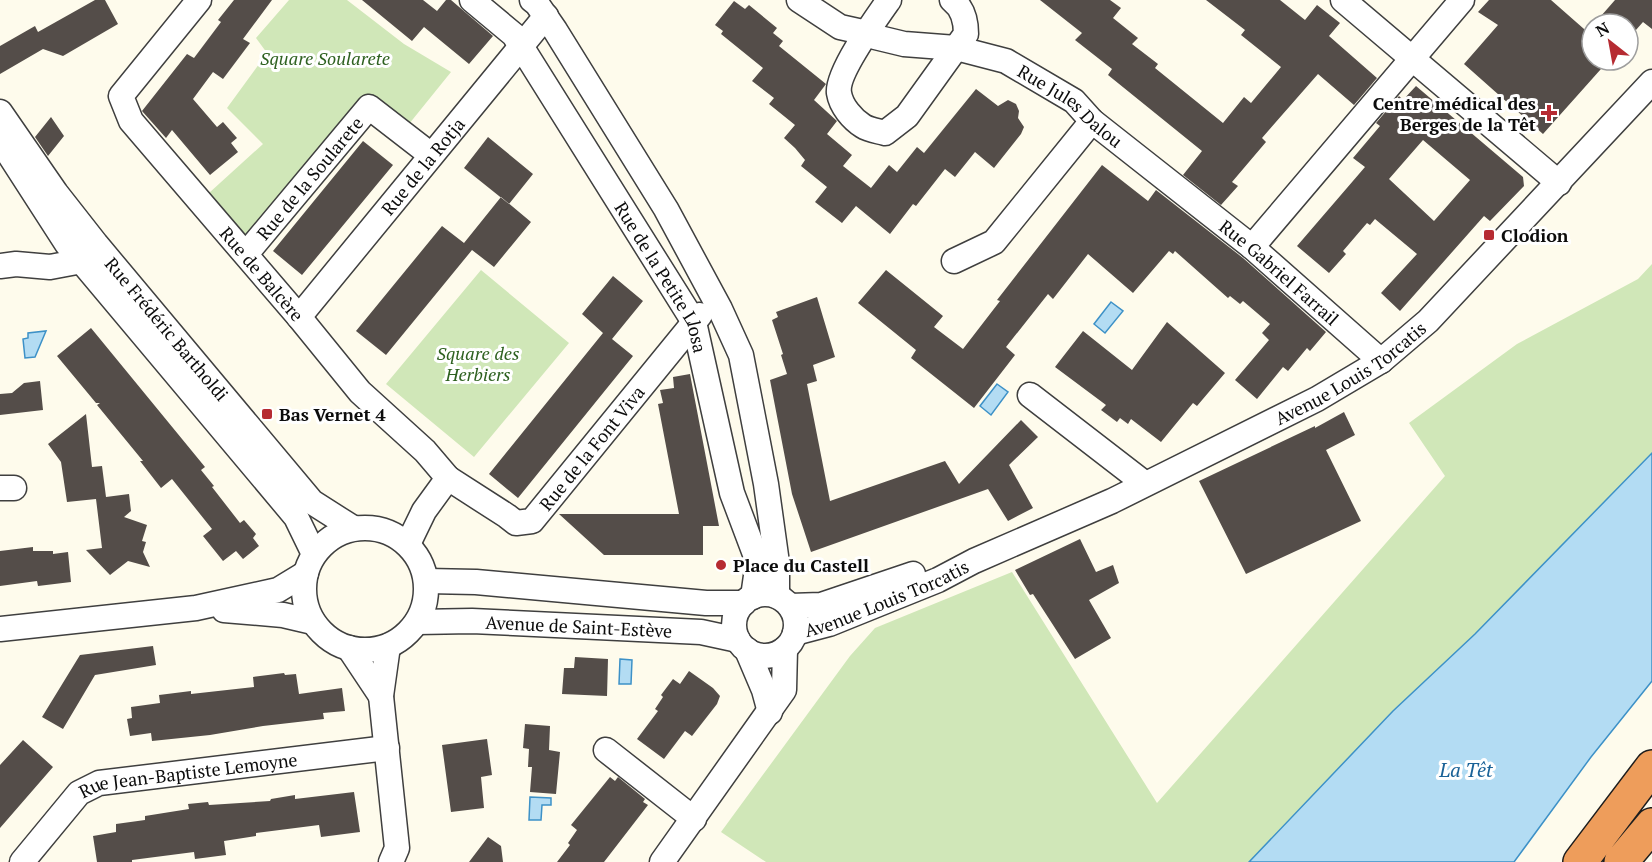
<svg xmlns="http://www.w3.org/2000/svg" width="1652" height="862" font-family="'PT Serif',serif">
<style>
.green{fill:#d0e7b8}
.water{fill:#b3dcf3;stroke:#3d91c7;stroke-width:1.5}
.building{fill:#544d49;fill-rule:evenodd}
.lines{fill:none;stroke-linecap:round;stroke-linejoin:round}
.street-casing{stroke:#3f3f3f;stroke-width:27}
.highway-casing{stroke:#1d1d1d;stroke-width:36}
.street{stroke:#fff;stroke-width:24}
.highway{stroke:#ee9d5b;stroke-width:33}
.poi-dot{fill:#b62b32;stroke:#fff;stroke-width:2}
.labels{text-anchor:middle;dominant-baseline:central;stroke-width:6;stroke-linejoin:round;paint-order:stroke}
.park-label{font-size:18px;font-style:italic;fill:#2e6120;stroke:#fff}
.poi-label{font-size:18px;font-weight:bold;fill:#0c0c0c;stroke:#fff;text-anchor:start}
.street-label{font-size:18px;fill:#0c0c0c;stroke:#fff}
.water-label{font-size:20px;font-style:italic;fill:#1b6398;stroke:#fff}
</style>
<rect width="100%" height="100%" fill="#fefbec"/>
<path class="green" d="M289,0H347L404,44L451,72L409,124L367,98L246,236L209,193L263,144L227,108L267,53L256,38Z
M1652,264V453L1475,634L1393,711L1249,862H766L721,832L850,656L875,628L1012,572L1157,803L1445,476L1409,423L1517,344L1638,279Z
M481,270L569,343L474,457L386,384Z"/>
<path class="water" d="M1111,302L1123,311L1105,333L1094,324Z
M46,331L35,357L25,358L23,339L28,338V333Z
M997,384L1008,392L991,415L980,406Z
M1652,453V681L1591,757L1514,862H1249L1393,711L1475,634Z
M620,659L632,660L631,684H619Z
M530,797L551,798V805H542L541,820H529Z"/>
<path class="building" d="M95,0H105L118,24L63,56L43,49L0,74V46L35,26L38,32Z
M234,0H272L243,39L250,43L223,79L213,72L193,99L217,127L223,122L237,138L231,143L238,152L210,175L172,130L166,138L142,111L187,54L194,58L221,22L218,20Z
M362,0H423L437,11L446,0H451L493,36L469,64L424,27L412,41Z
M1040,0H1110L1121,8L1113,18L1138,38L1132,44L1158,64L1155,68L1223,123L1244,97L1251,103L1281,67L1241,35L1245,30L1206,0H1280L1305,20L1317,5L1340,23L1329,36L1377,78L1354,105L1318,74L1262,138L1266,142L1232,182L1238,186L1221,205L1183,175L1202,151L1108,75L1112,69L1075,40L1082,33Z
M1489,0H1551L1592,36V60H1609L1543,134L1464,64L1498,25L1478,12Z
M1615,0H1652V29L1643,22L1628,39V24H1594Z
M734,1L745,9L749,5L777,28L773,33L783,41L779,46L826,84L814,100L837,121L827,134L852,155L843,166L871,188L889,165L897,172L917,147L924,153L976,89L998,106L1008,100L1016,104L1019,111L1018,118L1024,127L1021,134L994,168L975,152L955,177L945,169L916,206L913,204L890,234L856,206L842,223L815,202L827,187L801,166L805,160L795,148L784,138L795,125L769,104L774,98L752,81L763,68L721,34L723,31L715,25Z
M1416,86L1523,177L1524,186L1490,221L1484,216L1400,311L1381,293L1417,254L1375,219L1370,225L1367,223L1343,251L1346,254L1329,273L1297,246L1365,167L1353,158L1380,126L1376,123L1399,96L1403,100ZM1423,140L1470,180L1434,221L1389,179Z
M51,117L64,136L48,156L35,137Z
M488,137L533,174L509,204L464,168Z
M363,141L393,165L302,275L273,251Z
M1102,165L1148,201L1156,190L1243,258L1326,332L1310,351L1307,348L1288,371L1283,367L1257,399L1235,380L1269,340L1262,333L1270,324L1243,301L1240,304L1230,296L1228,298L1175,251L1173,254L1169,251L1133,293L1088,254L1053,299L1048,294L1006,347L1015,355L974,408L911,358L916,350L858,303L886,270L943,316L934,327L963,349L1000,301L997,300Z
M501,197L531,222L494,267L472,250L386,355L356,331L442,226L464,243Z
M613,276L643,301L612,339L633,356L518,498L489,474L603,333L582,314Z
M817,297L835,357L813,365L817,381L807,384L830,501L945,461L959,484L1021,420L1038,437L1009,465L1033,508L1008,521L988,489L811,552L792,494L770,380L787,374L781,355L783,354L772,320L778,317L776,312Z
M1167,322L1225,373L1197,406L1193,403L1161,442L1131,419L1128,424L1120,418L1117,422L1101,410L1106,405L1055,367L1083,331L1132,370Z
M91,328L205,467L201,470L214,486L212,487L240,523L244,520L256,534L253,538L259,546L243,559L236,551L223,561L203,536L212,529L172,479L161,488L140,461H143L97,405L100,403H96L57,356Z
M690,374L719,526H703V555H604L559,514H679L658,404L663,403L660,390L674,388L673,377Z
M40,381L43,410L0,415V394L12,393L24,383Z
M1344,412L1355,435L1326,450L1361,521L1246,574L1199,481L1315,426V428Z
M86,414L92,467L102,466L106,497L129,494L131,511L124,517L147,525L142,541L146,542L143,552L150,567L128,561L110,575L86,550L102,548L96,499L67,502L61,462L48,444Z
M1080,539L1096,572L1113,565L1119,583L1089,600L1111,638L1075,659L1033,594L1030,595L1015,570Z
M33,547V551H53V554L68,552L71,582L38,586L37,581L0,586V551Z
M153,646L156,665L95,675L63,729L42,717L80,655Z
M575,657L608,659L607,696L562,694L564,668H574Z
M689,671L713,688L720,696L717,704L692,736L685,731L664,759L637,739L658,711L655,709L663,697L661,695L673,679L680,684Z
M284,673L285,675L296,674L299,694L342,688L345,711L323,713L324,719L263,726L210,735L152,741L151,733L130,736L127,719L132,718L131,707L160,703L159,695L191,691V694L254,687L253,677Z
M525,724L550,726L549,750L560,752L556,794L530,792L532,767H528L529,749L523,748Z
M487,739L492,775L481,777L484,808L451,812L442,745Z
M23,740L53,767L0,828V765Z
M610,777L615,781L618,777L645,799L643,802L648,805L604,862H557L570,845L568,843L577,830L571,825Z
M354,792L360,832L321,837L319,825L256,833V836L224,841L226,855L195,859L194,852L132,860V862H97L93,836L116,832V824L145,820V816L189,809L188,804L208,802L209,805L270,801L271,799L295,795V799Z
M488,837L501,846L503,862H469Z"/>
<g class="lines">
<g class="street-casing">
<g id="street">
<path id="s1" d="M199,0L121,96L131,121L299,317L360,392L425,451L448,478L424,511L408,544"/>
<path id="s2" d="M472,0L514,35L694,322L732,493L758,562L753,597"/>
<path d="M532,0L537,4L555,30L666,209L720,309L741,355L766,484L777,563V596"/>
<path id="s3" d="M799,0L840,27L867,33L875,37L904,44L956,48L1006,61L1074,101L1092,121L1252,247L1381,361"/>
<path d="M889,0C877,17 836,74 839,93C841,106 852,119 863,126C869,130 878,131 885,133L907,116L966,34C966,21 963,8 952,0"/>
<path d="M1343,0L1559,183"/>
<path id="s4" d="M0,112L56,193L96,244L312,502L353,528"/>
<path d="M0,140L67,244L296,517L314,554"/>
<path d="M1252,247L1462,0"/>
<path id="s5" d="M246,254L369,107L431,155"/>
<path d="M954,261L994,242L1092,121"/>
<path d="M0,266L16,264L50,267L82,261L91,251"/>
<path id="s6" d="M299,317L546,16"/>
<path d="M1030,395L1144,483"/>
<path id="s7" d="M448,478L507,516L516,523L532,521L700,315"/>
<path d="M0,488H14"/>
<circle cx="365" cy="589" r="61"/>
<path d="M427,581L476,582L706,603H744"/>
<circle cx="765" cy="625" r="31"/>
<path d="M790,606L821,605L913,574"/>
<path d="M224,610L283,615L313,622"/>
<path id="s8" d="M417,622L472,621L701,632L738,640"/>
<path d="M0,629L196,608L278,590L306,573"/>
<path id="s9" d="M795,633L829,624L938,580L974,561L1112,501L1317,399L1381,361L1428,321L1652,82"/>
<path d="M388,646L381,696L397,848L391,862"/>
<path d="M349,648L381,696"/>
<path d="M747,650L764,690L770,712"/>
<path d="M606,750L694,819"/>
<path id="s10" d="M22,862L79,793L99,783L387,748"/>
<path d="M662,862L784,690L785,649"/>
</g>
</g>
<g class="highway-casing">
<path id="highway" d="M1580,862L1652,767
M1621,862L1652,825"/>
</g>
<use href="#street" class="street"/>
<use href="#highway" class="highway"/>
</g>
<g class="poi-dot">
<path d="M1546 104h6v6h6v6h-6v6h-6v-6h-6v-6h6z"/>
<rect x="1483" y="229" width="12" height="12" rx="3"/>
<rect x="261" y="408" width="12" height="12" rx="3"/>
<circle cx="721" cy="565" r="6"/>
</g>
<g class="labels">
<g class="park-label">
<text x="325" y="58">Square Soularete</text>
<text x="478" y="353">Square des<tspan x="478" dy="21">Herbiers</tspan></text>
</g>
<g class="poi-label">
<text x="1536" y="103" text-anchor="end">Centre médical des<tspan x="1536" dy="21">Berges de la Têt</tspan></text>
<text x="1501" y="235">Clodion</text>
<text x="279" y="414">Bas Vernet 4</text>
<text x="733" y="565">Place du Castell</text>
</g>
<g class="street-label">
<text stroke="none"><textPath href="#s3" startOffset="298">Rue Jules Dalou</textPath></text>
<text stroke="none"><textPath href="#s6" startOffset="195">Rue de la Rotja</textPath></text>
<text stroke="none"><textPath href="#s5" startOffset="99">Rue de la Soularete</textPath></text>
<text stroke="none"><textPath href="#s3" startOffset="566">Rue Gabriel Farrail</textPath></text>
<text stroke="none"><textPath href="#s1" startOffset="352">Rue de Balcère</textPath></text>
<text stroke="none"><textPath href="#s2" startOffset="339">Rue de la Petite Llosa</textPath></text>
<text stroke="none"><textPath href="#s4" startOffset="274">Rue Frédéric Bartholdi</textPath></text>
<text stroke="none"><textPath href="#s9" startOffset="615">Avenue Louis Torcatis</textPath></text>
<text stroke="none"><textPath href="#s7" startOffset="192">Rue de la Font Viva</textPath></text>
<text stroke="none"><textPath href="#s9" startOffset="98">Avenue Louis Torcatis</textPath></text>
<text stroke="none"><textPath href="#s8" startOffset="162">Avenue de Saint-Estève</textPath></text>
<text stroke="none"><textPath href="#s10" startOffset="201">Rue Jean-Baptiste Lemoyne</textPath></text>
</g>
<g class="water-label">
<text x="1466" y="769">La Têt</text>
</g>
</g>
<g transform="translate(1610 42) rotate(329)"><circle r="28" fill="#ffffff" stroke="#9e9e9e" stroke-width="1.5"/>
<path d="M0-4.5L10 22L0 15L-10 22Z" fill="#b62b32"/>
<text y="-9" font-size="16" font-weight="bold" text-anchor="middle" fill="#0c0c0c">N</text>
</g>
</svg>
